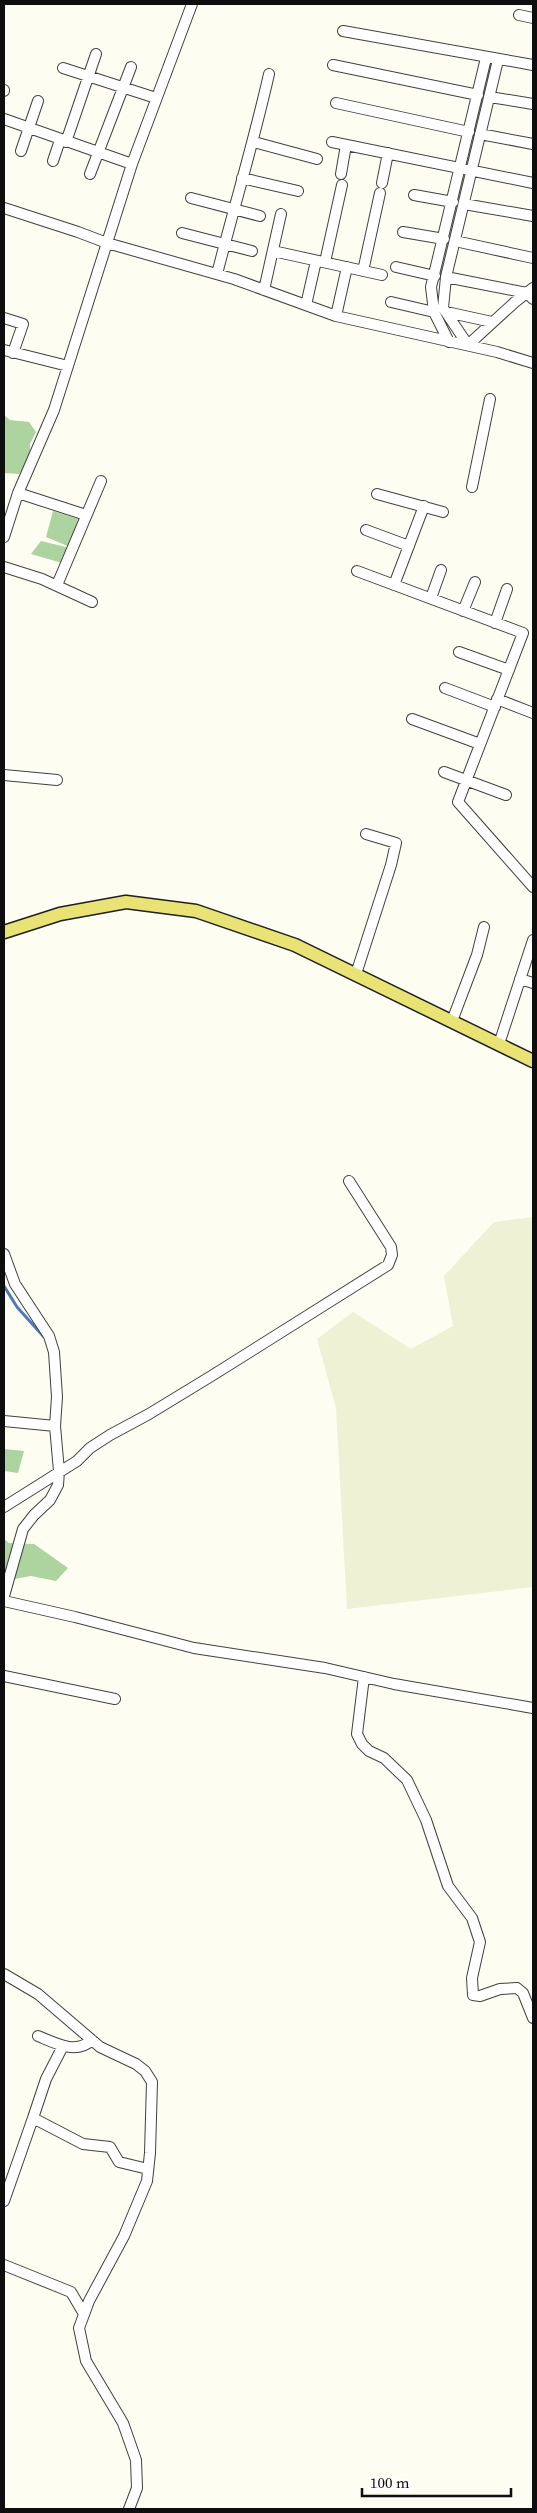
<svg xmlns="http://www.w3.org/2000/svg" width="537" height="2513" font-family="'Source Serif 4',serif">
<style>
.farmland{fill:#eef1d3}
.forest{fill:#add39f}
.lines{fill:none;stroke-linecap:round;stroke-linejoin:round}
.stream{stroke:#4a7abe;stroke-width:3}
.minor-casing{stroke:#414141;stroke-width:12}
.major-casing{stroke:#1f1f1f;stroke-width:15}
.minor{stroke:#fff;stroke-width:10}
.major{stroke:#e9e275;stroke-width:12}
</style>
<rect width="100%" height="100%" fill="#fdfdf1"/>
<path class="farmland" d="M533,1217V1587L347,1609L336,1408L317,1339L353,1312L411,1349L453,1326L444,1276L494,1222Z"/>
<path class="forest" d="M4,415L10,420L29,422L36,432L30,444V459L19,474L4,473Z
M53,511L78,519L70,547L46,537Z
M41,541L70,548L62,563L31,554Z
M4,1449L24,1451L18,1473L4,1471Z
M4,1539L9,1543L34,1544L68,1568L56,1581L31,1576L9,1580L4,1590Z"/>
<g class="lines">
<path class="stream" d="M4,1286L17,1307L44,1337"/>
<g class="minor-casing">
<path id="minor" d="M519,15L533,18
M343,31L533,65
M498,60L446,277L443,308L468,345L515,302L533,288
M333,65L478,95
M63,68L156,98
M4,91V90
M490,97L533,104
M336,103L469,132
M4,119L132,164
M480,134L533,144
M66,142L96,54
M254,142L317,159
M332,142L533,183
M21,151L38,101
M53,161L60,140
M90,174L131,67
M341,174L346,145
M242,178L298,191
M382,183L388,153
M414,195L453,202
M191,198L260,216
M464,204L533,216
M4,208L78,232L107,243L234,279L336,316L497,352L533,363
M403,232L444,239
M182,233L252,251
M455,241L533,258
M273,251L382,275
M325,262L342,185
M396,267L435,276
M363,271L380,193
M217,274C234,207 254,141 269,74
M446,277L527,293L533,299
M264,290L281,214
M391,302L434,312
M306,305L316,261
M451,313L492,322
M336,316L347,267
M4,318L23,324L13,353
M449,342L434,312L431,287L486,58
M4,350L68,366
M472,487L490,399
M18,493L86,515
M377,494L443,512
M366,530L409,546
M4,537L18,493L54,410L132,164L192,4
M4,567L42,579L92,602
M357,571L523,633L458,802L533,887
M57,585L101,481
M394,585L424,506
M431,598L441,570
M463,611L475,582
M495,623L507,589
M459,652L509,670
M445,688L495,707
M497,699L533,713
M412,719L480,744
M444,772L506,795
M4,775L57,780
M356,974L391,865L396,843L366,834
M520,979L533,983
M452,1021L477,955L484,927
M499,1044L533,940
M4,1254L15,1284L49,1336L54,1352L57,1397L55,1426L59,1471L58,1485L50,1500L34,1515L23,1529L4,1596
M4,1421L55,1426
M4,1507L77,1461L90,1448L110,1435L149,1414L213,1375L388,1265L392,1255L391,1247L349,1181
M4,1601L75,1617L194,1648L325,1668L394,1684L533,1708
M4,1676L115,1699
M364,1677L357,1734L362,1744L369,1751L384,1758L407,1780L426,1820L448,1886L472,1918L480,1942L472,1978L473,1995L480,1996L500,1989L517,1988L523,1993L533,2018
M4,1974L38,1994L100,2047L136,2064L145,2071L152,2082L150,2153L147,2181L124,2236L89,2301L79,2328L86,2361L123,2423L136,2460L137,2488L129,2509
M38,2036C55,2043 76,2055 92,2040
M63,2046L46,2079L33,2118L83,2144L110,2147L119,2162L148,2169
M4,2201L33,2118
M4,2265L71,2292L84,2314"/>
</g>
<g class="major-casing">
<path id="major" d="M4,932L60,914L126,902L196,911L295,945L533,1061"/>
</g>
<use href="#minor" class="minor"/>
<use href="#major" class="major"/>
</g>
<rect width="537" height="2513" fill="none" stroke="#0e0e0e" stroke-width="10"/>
<path d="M362 2488v8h149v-8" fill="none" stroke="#0e0e0e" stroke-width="2.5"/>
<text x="370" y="2488" font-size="15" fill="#0e0e0e" stroke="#ffffff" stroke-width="4" paint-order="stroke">100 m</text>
</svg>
